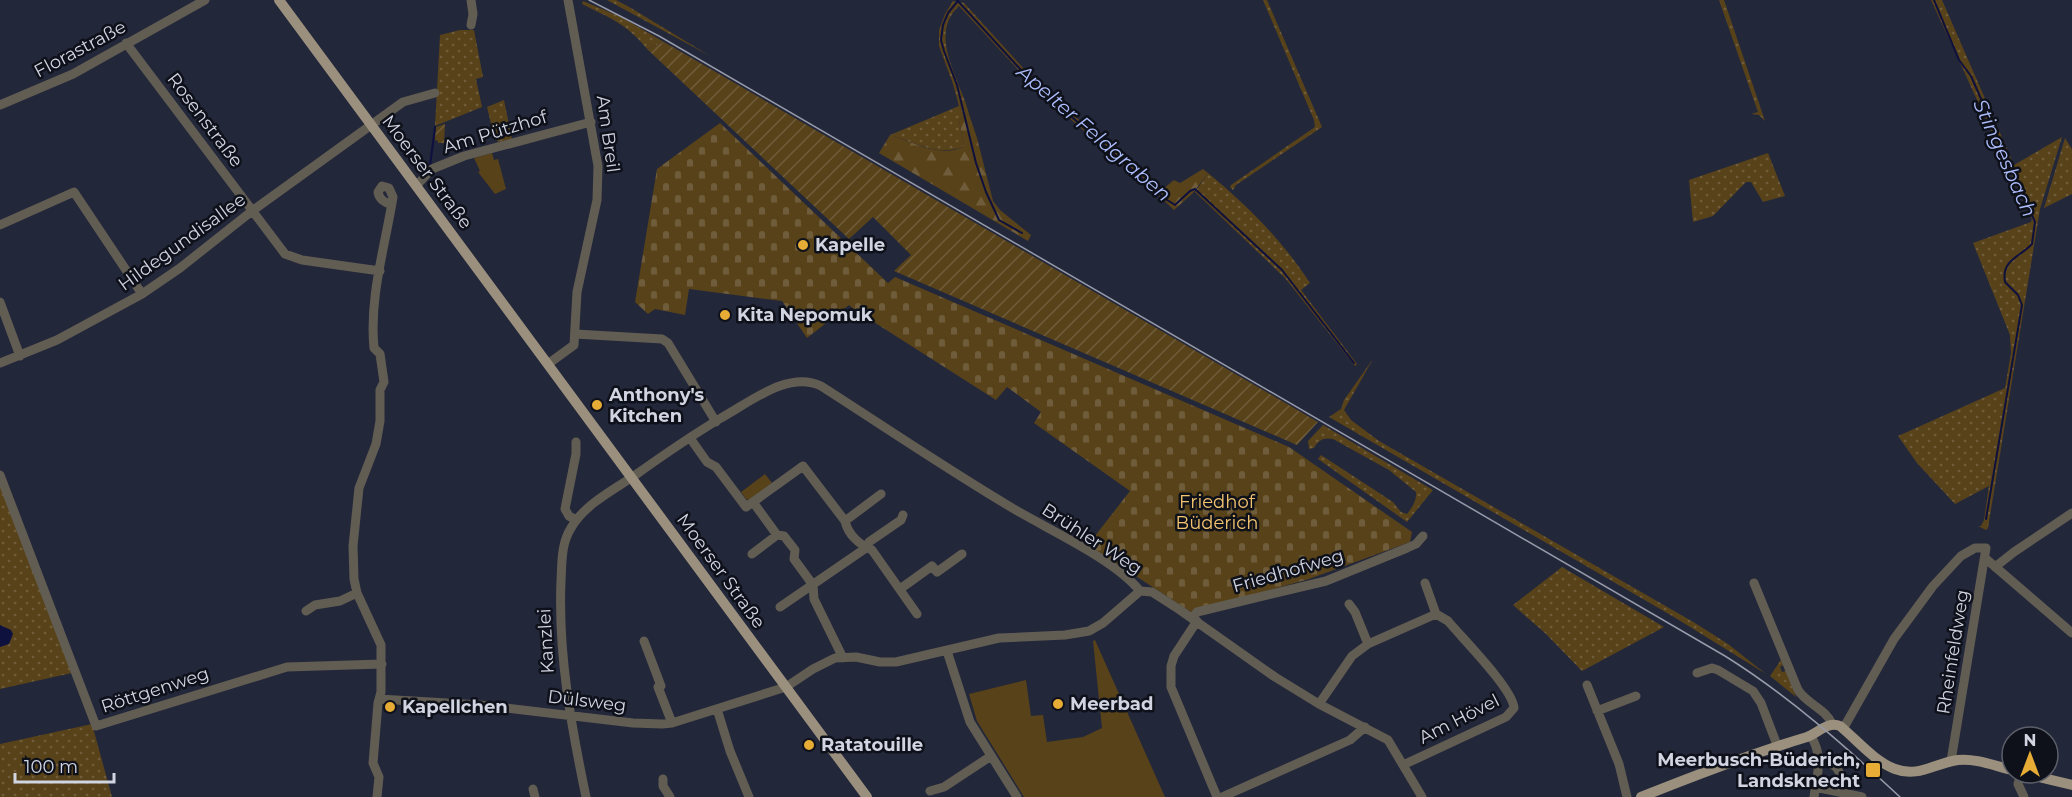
<svg xmlns="http://www.w3.org/2000/svg" width="2072" height="797" font-family="Montserrat,sans-serif">
<style>
.grass{fill:url(#grass-dots)}
.forest{fill:url(#forest-firs)}
.cemetery{fill:url(#cemetery-stones)}
.park{fill:#584219}
.garden{fill:url(#garden-furrows)}
.water{fill:#0e103e}
.lines{fill:none;stroke-linecap:round;stroke-linejoin:round}
.stream{stroke:#0e103e;stroke-width:2}
.minor{stroke:#625d53;stroke-width:9}
.major{stroke:#9b907d;stroke-width:10}
.tram{stroke:#969aa9;stroke-width:1.5}
.poi-dot{fill:#e6ac36;stroke:#0e1119;stroke-width:2}
.labels{text-anchor:middle;dominant-baseline:central;stroke-width:5;stroke-linejoin:round;paint-order:stroke}
.street-label{font-size:18px;fill:#d1d4e1;stroke:#0e1119}
.poi-label{font-size:18px;font-weight:bold;fill:#d1d4e1;stroke:#0e1119;text-anchor:start}
.park-label{font-size:18px;fill:#f3c470;stroke:#0e1119}
.water-label{font-size:20px;font-style:italic;fill:#acbbfb;stroke:#0e1119}
</style>
<defs>
<pattern id="grass-dots" width="8" height="8" patternUnits="userSpaceOnUse" patternTransform="scale(1.5)"><rect width="8" height="8" fill="#584219"/><path d="M2 2h.1M6 6h.1" fill="none" stroke="#6f5c3a" stroke-width="1.8" stroke-linecap="round"/></pattern>
<pattern id="forest-firs" width="22" height="20" patternUnits="userSpaceOnUse" patternTransform="scale(1.5)"><rect width="22" height="20" fill="#584219"/><path d="M5 1l3.5 6h-7zM16 11l3.5 6h-7z" fill="#6f5c3a"/></pattern>
<pattern id="cemetery-stones" width="16" height="16" patternUnits="userSpaceOnUse" patternTransform="scale(1.5)"><rect width="16" height="16" fill="#584219"/><path d="M2 7V4a2 2 0 0 1 4 0v3zM10 15v-3a2 2 0 0 1 4 0v3z" fill="#6f5c3a"/></pattern>
<pattern id="garden-furrows" width="10" height="10" patternUnits="userSpaceOnUse" patternTransform="scale(1.5)"><rect width="10" height="10" fill="#584219"/><path d="M-1 1l2-2M0 10L10 0M9 11l2-2" fill="none" stroke="#6f5c3a"/></pattern>
</defs>
<rect width="100%" height="100%" fill="#23273a"/>
<path class="grass" d="M607,0H616L631,8L710,56Z
M1263,0H1267L1322,127L1236,185L1233,190L1230,187L1231,185L1315,127L1314,120Z
M1719,0H1724L1765,121L1759,115L1751,114L1758,112Z
M1931,0H1942L2014,165L2062,137L2040,209L1988,528L1986,530L1978,526H1981L1984,520L1989,486L1955,504L1917,463L1898,436L2005,388L2011,353L2010,335L1973,243L2031,222L2032,219Z
M583,1L621,17L664,42L647,49C627,24 610,18 582,4Z
M953,1L964,3L1035,81L1160,191L1157,194L1038,91L959,6C927,35 961,81 969,114L959,120L964,146C940,158 914,142 890,135L959,106L953,84L939,46V30L945,14Z
M460,30H474L483,77L476,79L482,107L435,126L440,35Z
M504,100L512,139L498,142L494,136L487,107Z
M2065,138L2072,149V194L2044,208Z
M1768,153L1785,196L1763,202L1751,182H1746L1713,216L1693,222L1689,180Z
M1208,173C1248,206 1282,240 1310,283L1301,290L1357,364L1355,366L1285,278L1195,192Z
M1373,359L1344,410L1351,420L1379,441L1695,623L1728,644L1766,674L1674,617L1329,417L1341,409L1344,400Z
M1323,425L1433,490L1407,522L1318,459L1321,455L1324,457L1393,502L1401,512L1407,514C1412,508 1417,500 1416,492L1389,470L1333,439C1324,437 1318,440 1314,448L1309,449L1308,441Z
M0,481L72,673L0,689Z
M1562,567L1664,627L1582,671L1545,633L1513,605Z
M1781,660L1783,665L1780,667L1782,672L1786,671L1796,697L1770,676Z
M92,724L112,797H0V744Z"/>
<path class="forest" d="M969,114L977,138L993,201L1000,210L1031,235L1028,241L879,153L890,135C914,142 941,159 964,146L959,120Z
M1203,169L1208,173L1193,193L1174,210L1157,194L1174,180L1180,183Z"/>
<path class="cemetery" d="M720,123L888,283L895,277L1289,447L1412,532L1410,542L1309,579L1191,612L1088,545L1130,491L1034,423L1041,412L1007,387L996,400L855,310L849,305L807,338L782,301L689,289L685,315L655,309L648,314L635,302L657,169Z"/>
<path class="park" d="M492,153L494,160L498,159L506,189L495,194L478,172L480,171L474,158Z
M765,474L772,483L749,500L746,499L741,492Z
M1095,640L1165,797H1024L977,721L969,694L1026,680L1031,716L1043,715L1047,742L1083,737L1102,728L1093,641Z"/>
<path class="garden" d="M664,42L1318,422L1297,445L894,271L911,255L873,217L849,239L647,49Z
M445,124L444,143H438V141L435,140L436,127Z"/>
<path class="water" d="M0,625L11,630L13,634L9,644L0,647Z"/>
<g class="lines">
<path class="stream" d="M957,0L1032,82L1164,198L1175,205L1190,191L1195,189L1282,270L1354,363
M1934,0L1959,60L1971,76L2035,222L2032,244C2020,257 2001,260 2005,282L2018,295L2022,305L1986,519
M957,2L948,13L943,25L941,40L944,51L957,85L976,163L986,192L999,220L1022,233
M430,166L435,127"/>
<path class="minor" d="M471,0L473,14L471,25
M126,43L285,254L302,260L380,271
M0,105L73,74L205,0
M416,186L432,169L464,156L591,122
M0,225L74,192L142,294
M0,302L20,356
M575,334L662,339L668,343L716,422
M0,363L57,340L142,294L180,268L252,211L403,102L435,93
M548,364L574,345L577,292L597,200L598,166L568,0
M690,438L707,462L716,467L746,507L753,502L777,535L784,536L795,550L794,559L813,585L814,599L843,658
M0,475L96,726L287,667L382,664
M753,502L803,466L845,521C848,535 860,545 872,550L917,614
M576,520L569,516L565,509L576,454V442
M845,521L881,494
M752,554L777,535
M1985,558L2072,633
M1995,567L2014,552L2072,513
M1425,583L1436,614
M1754,583L1798,690C1807,704 1826,709 1832,724
M900,589L932,566L937,572L962,554
M1140,591L1152,592L1180,610L1275,677L1319,704L1388,740L1422,797
M1349,604L1355,612L1368,644
M780,607L866,548L869,542L901,520L903,515
M306,611L315,605L340,601L357,593
M1193,618L1197,612L1326,581L1407,548L1416,544L1423,536
M1197,621L1174,656L1171,666V687L1217,797
M644,641L661,686L658,687L672,723
M947,651L970,722L1017,797
M1697,673L1712,668L1718,670L1753,691L1761,703L1777,745
M1587,685L1619,764L1627,797
M379,699L480,705L633,723L662,724L672,723L786,687L813,669L835,658L856,657L880,662H896L999,638L1065,635L1089,631L1103,623L1140,591
M1319,704L1352,656L1368,644L1436,614L1448,621C1462,638 1513,689 1514,708L1506,717L1403,765
M717,709L730,751L749,797
M1597,711L1636,696
M1843,729L1894,639L1933,586L1961,556L1975,548H1986L1951,761
M1811,736C1824,758 1817,773 1814,797
M1819,757L1836,767L1844,780L1843,792
M2021,773L2018,784L2024,797
M663,779V786L670,797
M1815,787L1862,797
M533,789L535,797
M930,791L944,787L991,756
M377,797L379,777L373,763L378,703L381,692V645L357,593L354,579L353,546L359,488L376,444L380,421V390L384,382L380,354L374,348C369,297 385,247 393,197L389,188L382,186L378,192C379,199 385,203 391,204
M586,797C571,725 558,654 561,581C562,562 561,544 571,528C584,505 613,490 634,476C662,456 691,436 721,418C749,403 788,370 821,386C885,427 948,470 1014,509C1051,531 1114,559 1140,591
M1222,797L1350,740L1365,727"/>
<path class="major" d="M279,0L867,797
M2022,773L2072,785
M1641,797C1696,775 1750,754 1807,737C1818,733 1828,721 1840,726C1857,740 1874,761 1895,769C1918,778 1935,763 1958,760C1975,758 1995,766 2012,770"/>
<path class="tram" d="M589,0L659,36L1725,656C1789,696 1845,746 1900,797"/>
</g>
<g class="poi-dot">
<circle cx="803" cy="245" r="6"/>
<circle cx="725" cy="315" r="6"/>
<circle cx="597" cy="405" r="6"/>
<circle cx="1058" cy="704" r="6"/>
<circle cx="390" cy="707" r="6"/>
<circle cx="809" cy="745" r="6"/>
<rect x="1865" y="762" width="16" height="16" rx="3"/>
</g>
<g class="labels">
<g class="street-label">
<text transform="translate(80 49) rotate(-28)">Florastraße</text>
<text transform="translate(205 120) rotate(53)">Rosenstraße</text>
<text transform="translate(495 132) rotate(-17)">Am Pützhof</text>
<text transform="translate(608 134) rotate(82)">Am Breil</text>
<text transform="translate(427 172) rotate(53)">Moerser Straße</text>
<text transform="translate(182 242) rotate(-36)">Hildegundisallee</text>
<text transform="translate(1092 539) rotate(33)">Brühler Weg</text>
<text transform="translate(721 571) rotate(54)">Moerser Straße</text>
<text transform="translate(1288 571) rotate(-16)">Friedhofweg</text>
<text transform="translate(546 641) rotate(-93)">Kanzlei</text>
<text transform="translate(1953 652) rotate(-81)">Rheinfeldweg</text>
<text transform="translate(155 690) rotate(-18)">Röttgenweg</text>
<text transform="translate(587 701) rotate(7)">Dülsweg</text>
<text transform="translate(1459 719) rotate(-27)">Am Hövel</text>
</g>
<g class="poi-label">
<text x="815" y="245">Kapelle</text>
<text x="737" y="315">Kita Nepomuk</text>
<text x="609" y="395">Anthony's<tspan x="609" dy="21">Kitchen</tspan></text>
<text x="1070" y="704">Meerbad</text>
<text x="402" y="707">Kapellchen</text>
<text x="821" y="745">Ratatouille</text>
<text x="1860" y="760" text-anchor="end">Meerbusch-Büderich,<tspan x="1860" dy="21">Landsknecht</tspan></text>
</g>
<g class="park-label">
<text x="1217" y="502">Friedhof<tspan x="1217" dy="21">Büderich</tspan></text>
</g>
<g class="water-label">
<text transform="translate(1094 133) rotate(41)">Apelter Feldgraben</text>
<text transform="translate(2005 158) rotate(66)">Stingesbach</text>
</g>
</g>
<g transform="translate(2030 755)"><circle r="28" fill="#0e1119" stroke="#5c5f69" stroke-width="1.5"/>
<path d="M0-4.5L10 22L0 15L-10 22Z" fill="#e6ac36"/>
<text y="-9" font-size="16" font-weight="bold" text-anchor="middle" fill="#d1d4e1">N</text>
</g>
<path d="M15 773v9h99v-9" fill="none" stroke="#d1d4e1" stroke-width="3"/>
<text x="24" y="773" font-size="18" fill="#d1d4e1" stroke="#0e1119" stroke-width="4.5" paint-order="stroke">100 m</text>
</svg>
